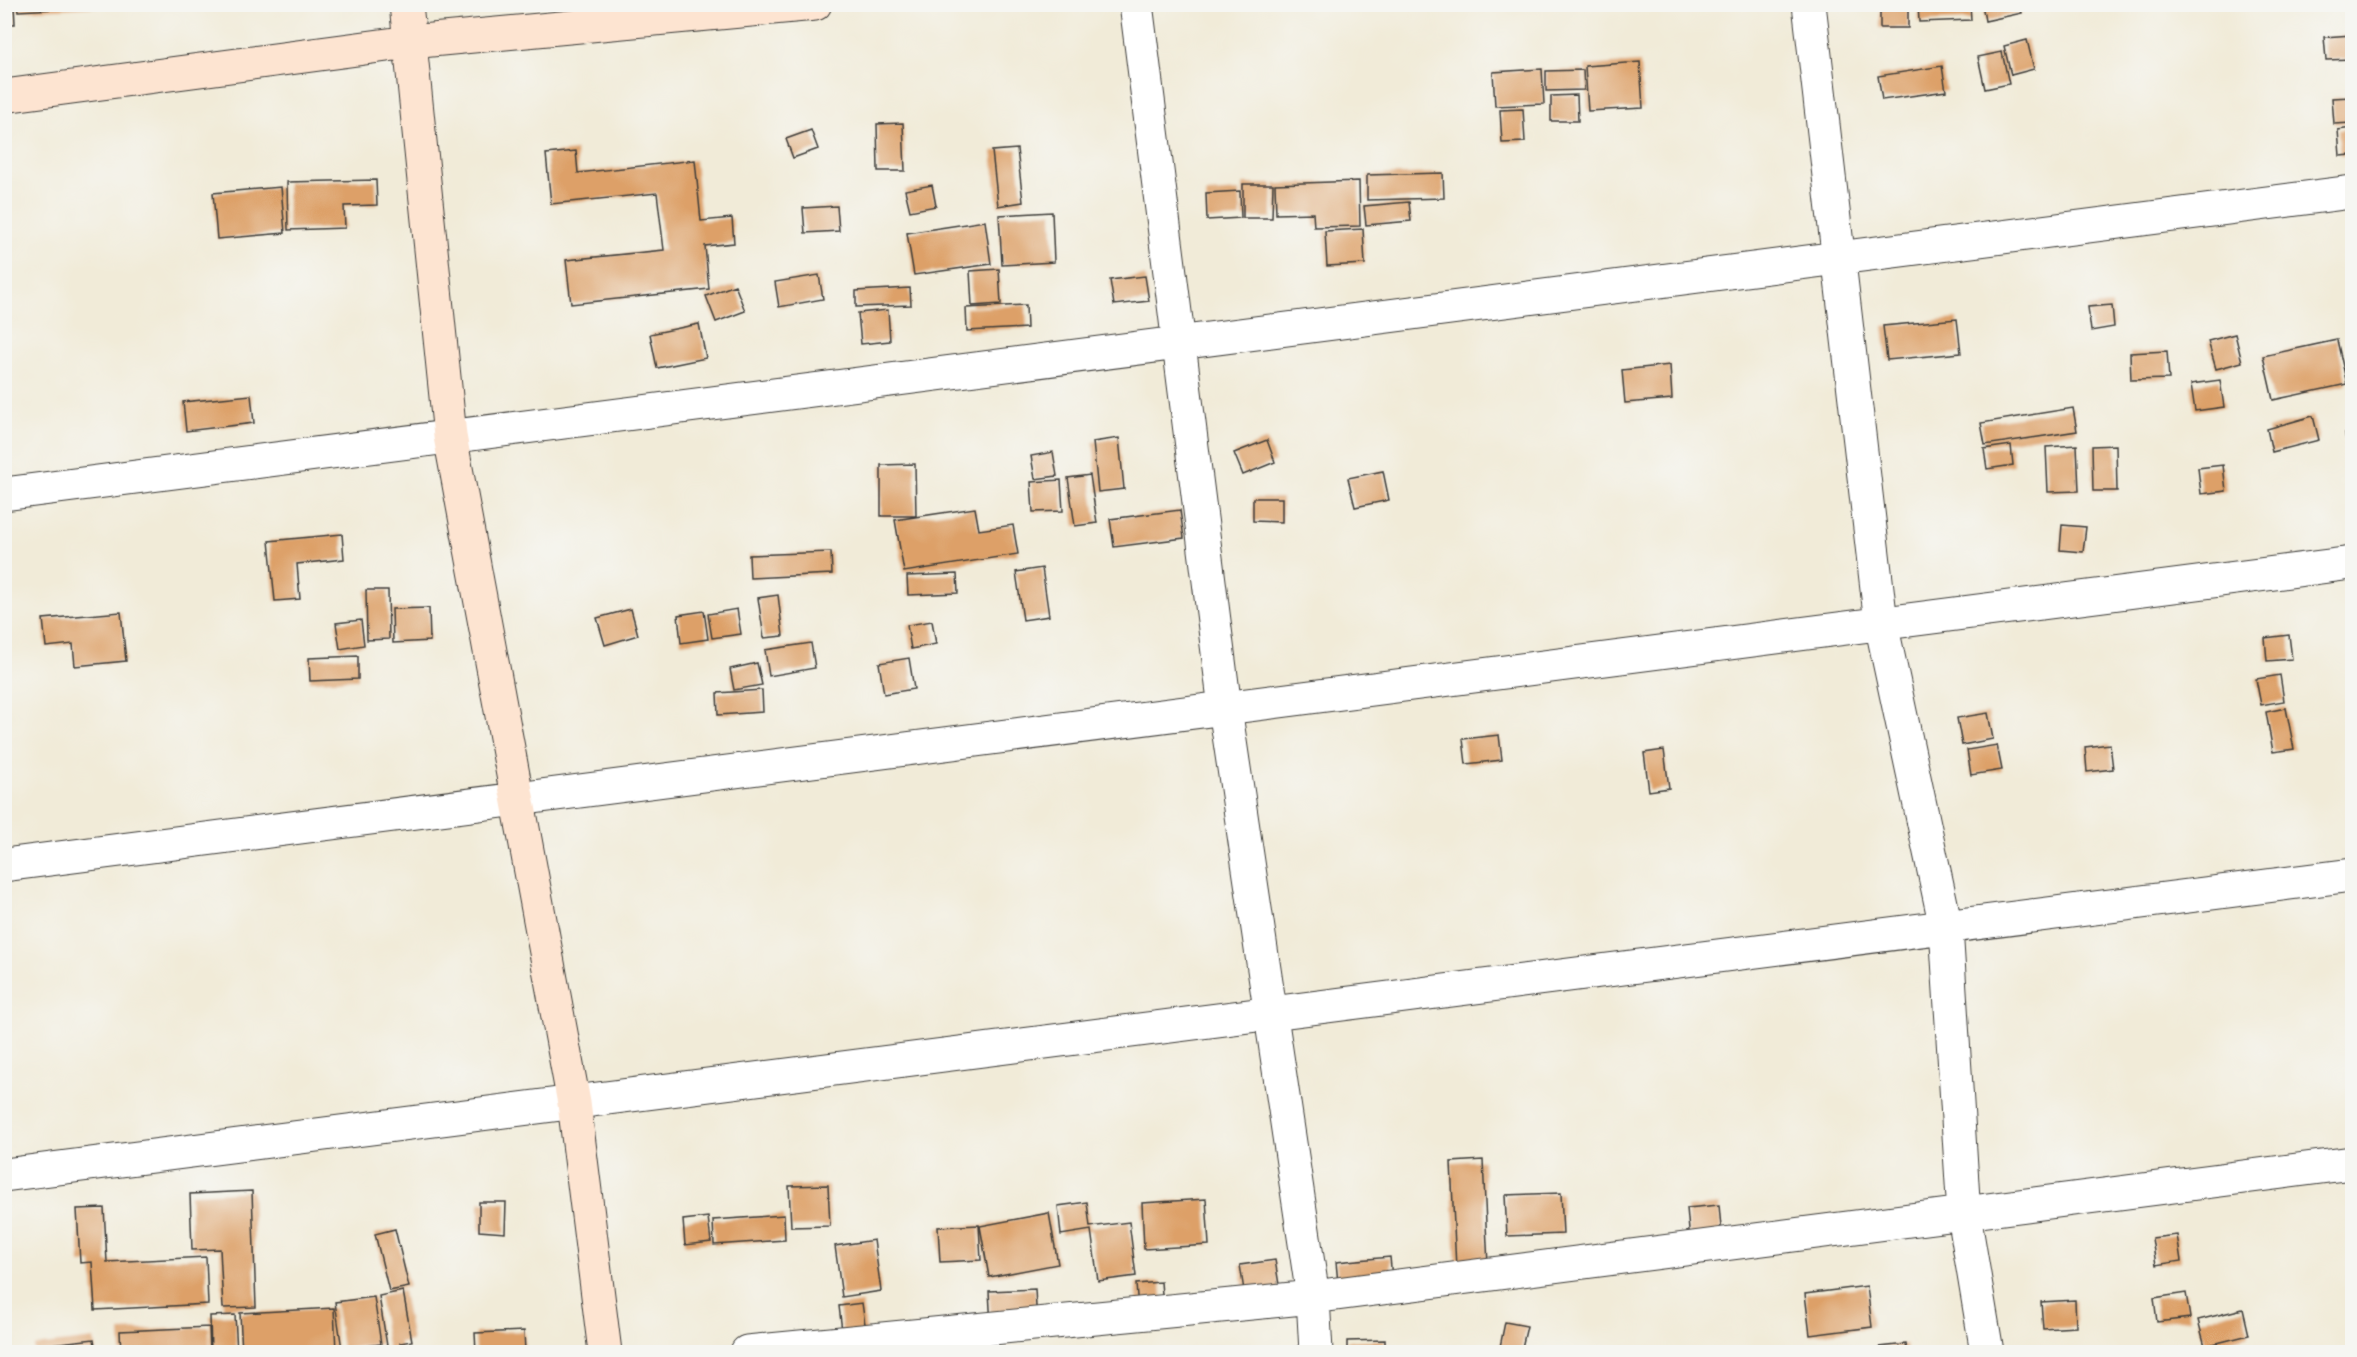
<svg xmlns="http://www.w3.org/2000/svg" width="2357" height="1357" font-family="'Gentium Book Plus',serif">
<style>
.building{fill:#dda067}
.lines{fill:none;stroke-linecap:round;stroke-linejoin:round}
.street-casing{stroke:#3c3b38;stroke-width:35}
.secondary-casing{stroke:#3c3b38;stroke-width:35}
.street{stroke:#fff;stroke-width:33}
.secondary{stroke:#fde4d1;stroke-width:33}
</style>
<rect width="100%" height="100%" fill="#f6f6f2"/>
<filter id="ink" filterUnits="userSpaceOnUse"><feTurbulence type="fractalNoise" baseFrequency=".0167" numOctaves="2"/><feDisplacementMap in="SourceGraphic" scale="12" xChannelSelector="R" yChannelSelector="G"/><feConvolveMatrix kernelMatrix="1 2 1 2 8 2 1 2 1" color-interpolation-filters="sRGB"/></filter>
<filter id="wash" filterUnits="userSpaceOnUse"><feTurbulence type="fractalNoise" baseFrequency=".008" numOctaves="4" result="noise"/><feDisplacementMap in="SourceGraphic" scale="24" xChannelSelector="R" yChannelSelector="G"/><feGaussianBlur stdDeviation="1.35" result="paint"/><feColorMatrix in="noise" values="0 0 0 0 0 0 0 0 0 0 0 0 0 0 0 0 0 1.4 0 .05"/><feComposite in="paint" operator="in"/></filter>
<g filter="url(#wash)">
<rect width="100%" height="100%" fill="#f1ebd8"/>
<g id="blocks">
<path class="building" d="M4,4H14L15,24H4Z
M17,4H111V6L18,11Z
M1880,4H1908V28H1880Z
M1918,4H1970L1971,20L1919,22Z
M1982,4H2020L2022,13L1985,21Z
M2352,35V59L2326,60L2324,37Z
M2027,40L2034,69L2011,75L2004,46Z
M2002,52L2009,84L1985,89L1978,57Z
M1640,62L1643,108L1588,111L1585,66Z
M1942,66L1946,91L1882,100L1878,76Z
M1542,69L1544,104L1495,106L1493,72Z
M1583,70L1584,90L1546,91V71Z
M1577,95L1578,121H1551V96Z
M2352,97V123L2334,124L2332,98Z
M1523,109L1525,142L1502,143L1500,110Z
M903,123L905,171H878L877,124Z
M2352,128V155L2340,156L2338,130Z
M811,130L818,149L793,158L786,139Z
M1017,149L1023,202L998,206L992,151Z
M576,151L578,173L695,160L701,221L732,218L734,243L705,246L709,289L571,304L566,260L664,250L657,193L551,204L546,154Z
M1443,173L1444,198L1367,200V175Z
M376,180L377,205L344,206L345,228L288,230L287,182Z
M1359,181L1360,226L1314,227L1313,213L1276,214L1275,184Z
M1243,184H1273L1272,218H1243Z
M932,185L936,206L910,211L905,190Z
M281,187L285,233L217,239L213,193Z
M1240,191L1241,218L1207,220L1206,193Z
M1409,202L1411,221L1366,225L1364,206Z
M837,206L839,231L805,233L803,208Z
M1052,212L1054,262L1002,265L999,215Z
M985,221L991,264L914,275L907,233Z
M1363,229L1365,264L1327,266L1325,231Z
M999,269L1001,304L972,306L970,271Z
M819,275L823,299L779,307L775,282Z
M1145,276L1149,301L1114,305L1110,280Z
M735,285L745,311L716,322L706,296Z
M910,288L911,305L856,307V291Z
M1026,305L1027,328L967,331L966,308Z
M2112,305L2114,327L2091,331L2088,307Z
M888,310L890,341L861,344L858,313Z
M1957,319L1961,353L1887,360L1883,326Z
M699,324L706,358L657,368L650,334Z
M2235,334L2242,362L2216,369L2208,341Z
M2337,340L2347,384L2273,400L2263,356Z
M2167,351L2169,379L2131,380L2130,353Z
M1670,365L1672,399L1625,403L1622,370Z
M2220,380L2224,407L2195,411L2191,384Z
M251,395L254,423L186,431L183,402Z
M2073,408L2077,431L1985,445L1981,423Z
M2313,416L2319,440L2272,452L2267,429Z
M2352,433V460H2349L2345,434Z
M1119,438L1124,489L1098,492L1093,442Z
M1267,440L1275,462L1243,475L1234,453Z
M2011,445L2013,465L1987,469L1984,449Z
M2077,445L2079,491L2048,492L2046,447Z
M2116,445L2117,491H2093L2092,446Z
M1053,452L1057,476L1035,479L1031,456Z
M915,464L916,516H881V465Z
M2223,465L2226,491L2201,494L2198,468Z
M1383,471L1389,500L1355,507L1348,478Z
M1090,475L1097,523L1075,526L1068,478Z
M1061,480L1063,511L1033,512L1031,482Z
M1253,498H1282V522L1253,521Z
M975,508L979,530L1013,525L1018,554L904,572L895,520Z
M1180,510L1184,538L1114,547L1110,519Z
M2062,525L2086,527L2083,552L2060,550Z
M342,534L344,559L297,564L300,599L275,601L269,541Z
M831,552L832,574L750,578L749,555Z
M1042,568L1049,616L1023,620L1016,572Z
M957,574L958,593L908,595L907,576Z
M366,590H388L389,639L367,640Z
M778,595L783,636L764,638L758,598Z
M429,608L430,641L393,643L392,609Z
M631,609L638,635L605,645L597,618Z
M737,609L741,634L712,638L708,614Z
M704,611L708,639L681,643L678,615Z
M121,612L126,661L75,666L73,644L46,647L43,619Z
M361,620L364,645L340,649L336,623Z
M932,621L936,644L911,649L907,625Z
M2289,635L2292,659L2267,661L2265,638Z
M811,643L815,668L769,676L765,650Z
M358,656V679L310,681L309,658Z
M909,658L914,689L884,694L879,663Z
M757,663L762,685L734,690L730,669Z
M2280,675L2284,701L2261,705L2256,679Z
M762,690L763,712L718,715L717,693Z
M2286,708L2294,749L2273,752L2266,712Z
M1988,713L1993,739L1962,745L1957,718Z
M1499,735L1502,760L1466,764L1463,739Z
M2110,744L2113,769L2087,772L2085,747Z
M1997,745L2002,770L1971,775L1967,750Z
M1664,750L1669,788L1649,791L1644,753Z
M1483,1160L1488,1266L1456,1268L1451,1162Z
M828,1185L830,1226L791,1227L789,1186Z
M252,1191L256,1307L223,1308L220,1249L192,1250L190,1194Z
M1561,1193L1563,1234L1507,1236L1505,1195Z
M1206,1199L1209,1245L1144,1249L1142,1203Z
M479,1202H506L505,1233L479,1231Z
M1087,1202L1090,1227L1129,1222L1136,1276L1098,1281L1091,1230L1061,1235L1058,1206Z
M1719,1205L1722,1239L1690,1242L1687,1208Z
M104,1208L107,1262L206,1257L208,1304L95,1310L92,1262L80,1263L77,1209Z
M1049,1213L1058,1264L989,1277L980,1226Z
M784,1215L785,1240L714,1245L713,1220Z
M708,1217L711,1242L685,1245L683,1220Z
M979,1225L981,1260L940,1262L938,1227Z
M395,1229L409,1287L389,1291L375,1234Z
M2177,1235L2181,1261L2156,1265L2152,1238Z
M874,1240L881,1291L842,1297L835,1246Z
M1390,1257L1392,1278L1338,1283L1336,1262Z
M1275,1260L1280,1291L1245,1297L1240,1265Z
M1161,1282L1163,1307L1138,1309L1136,1284Z
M1867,1286L1872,1327L1810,1335L1805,1294Z
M1035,1289L1037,1325L991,1327L989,1291Z
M403,1291L412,1341L400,1343L402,1352H388L379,1296Z
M2186,1293L2190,1318L2157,1322L2154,1298Z
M374,1297L381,1344L342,1349L335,1302Z
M2075,1300L2076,1327L2043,1329L2041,1302Z
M862,1303L868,1345L844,1347L839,1306Z
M334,1308L336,1351L242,1352L240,1313Z
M2243,1309L2249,1335L2205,1346L2198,1320Z
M235,1315L237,1352H211L210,1316Z
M1505,1322L1527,1326L1521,1352H1499Z
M209,1327L210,1352H121L120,1331Z
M524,1331L525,1352H476L475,1333Z
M94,1339L96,1352H34V1346Z
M1385,1340V1352H1347V1341Z
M1906,1344L1907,1352H1881L1880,1347Z"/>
</g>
</g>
<g filter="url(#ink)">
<use href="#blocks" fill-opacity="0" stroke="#3c3b38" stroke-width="1.5"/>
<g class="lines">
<g class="street-casing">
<path id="street" d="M1136,4L1225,708L1313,1297L1316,1352
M1809,4L1881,623L1946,927L1964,1215L1987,1352
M4,494L2352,192
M4,865L2352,563
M4,1175L2352,875
M747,1352L1313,1297L2352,1163"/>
</g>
<g class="secondary-casing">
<path id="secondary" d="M406,4L450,436L574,1103L605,1352
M4,96L410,42L815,4"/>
</g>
<use href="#street" class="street"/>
<use href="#secondary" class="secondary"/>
</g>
</g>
<rect width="2357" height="1357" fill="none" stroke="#f6f6f2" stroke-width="24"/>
</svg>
